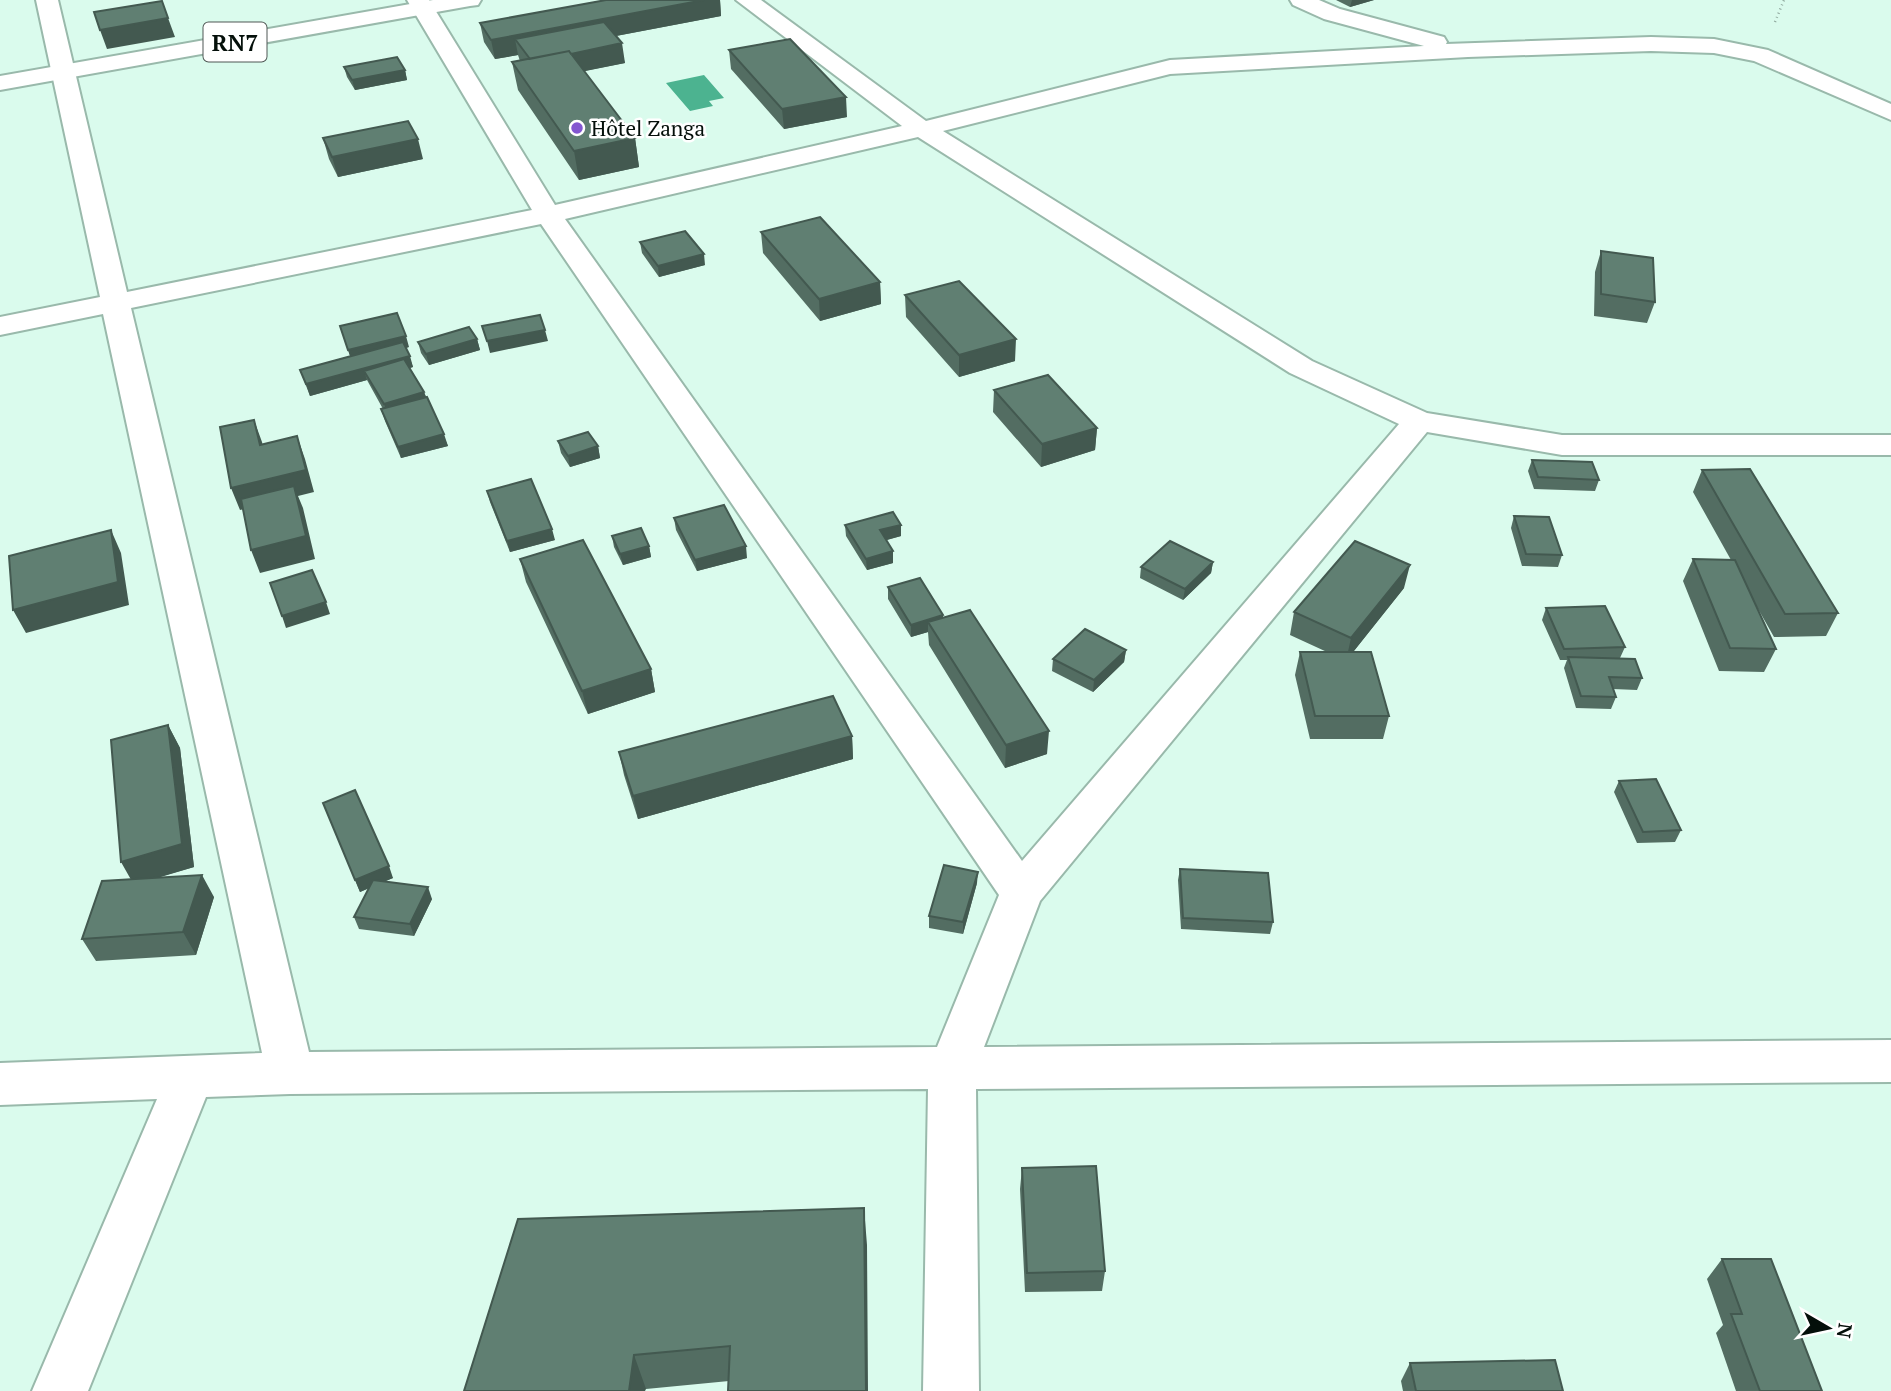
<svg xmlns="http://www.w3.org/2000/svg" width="1891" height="1391" font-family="'PT Serif',serif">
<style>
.water{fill:#4cb390}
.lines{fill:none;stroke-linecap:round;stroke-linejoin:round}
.minor-casing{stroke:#99b9ab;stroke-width:4}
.highway-casing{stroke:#99b9ab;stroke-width:4}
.path{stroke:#8fa89d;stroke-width:2.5;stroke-dasharray:1 3.5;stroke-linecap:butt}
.minor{fill:#fff;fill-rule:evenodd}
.highway{fill:#fff;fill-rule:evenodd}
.wall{fill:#536d62}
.shaded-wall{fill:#435950}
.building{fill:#607f72;stroke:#435950;stroke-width:2}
.poi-dot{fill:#8356d0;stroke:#fff;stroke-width:2.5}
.labels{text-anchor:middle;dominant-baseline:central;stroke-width:5;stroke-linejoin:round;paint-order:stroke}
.far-poi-label{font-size:21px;fill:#040f0a;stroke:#fff;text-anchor:start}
.shield{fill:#fff;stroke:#4f5754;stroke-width:2}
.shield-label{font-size:23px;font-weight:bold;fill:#040f0a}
</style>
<rect width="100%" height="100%" fill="#dafbed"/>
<path class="water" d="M704,75L724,98L709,101L713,106L690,111L666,83Z"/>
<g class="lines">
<g class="minor-casing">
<path id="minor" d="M36,0H58L127,292L532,210L407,0H429L555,205L902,126L736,0H761L926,121L1170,60L1424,46L1324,19L1293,5L1290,0H1319L1340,9L1444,37L1447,42L1446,44L1651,37L1714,39L1768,50L1891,104V120L1754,61L1714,53L1651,51L1468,57L1170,74L943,131L1312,361L1427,413L1562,435H1891V455H1562L1427,432L1040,901L984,1047L1891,1040V1082L976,1089L979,1391H923L928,1089L290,1094L206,1097L88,1391H32L157,1099L0,1105V1063L262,1053L103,314L0,335V317L100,297ZM918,137L1290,373L1399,424L1022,861L565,219ZM541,224L999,895L937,1047L309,1052L131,308Z"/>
</g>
<g class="highway-casing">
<path id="highway" d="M433,0H481L478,5L470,6L0,90V76Z"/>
</g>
<path class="path" d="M1775,22L1784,0"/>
<use href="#minor" class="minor"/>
<use href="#highway" class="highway"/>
</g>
<path class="wall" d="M606,0H720L721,16L616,36L625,63L584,71L635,138L639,167L579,180L518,90L512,62L520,61L518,55L495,59L484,42L480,23Z
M1336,0H1374L1350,7Z
M729,50L847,117L784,129L731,69Z
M344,67L405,70L407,80L355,90L347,77Z
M323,138L423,159L338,177L329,159Z
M761,232L880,282L881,304L820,321L763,253Z
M640,242L705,265L659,277L642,253Z
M1601,251L1655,302L1647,323L1594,316L1595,272Z
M905,295L1015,361L959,377L906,317Z
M340,326L409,347L406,348L413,367L410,368L424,392L448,446L401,458L385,421L381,409H383L367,380L310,396L300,370L350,356Z
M477,339L480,350L429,365L421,353L418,342Z
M994,390L1097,428L1095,450L1041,467L993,412Z
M558,441L598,446L600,458L570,467L561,453Z
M1532,460L1599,480L1595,491L1534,489L1528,471Z
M1702,470L1838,613L1826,636L1774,637L1753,600L1776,649L1764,672L1719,671L1683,581L1693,559L1731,560L1693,492Z
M487,491L555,540L510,552L490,502Z
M1514,516L1562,555L1558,567L1522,566L1511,528Z
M674,518L747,558L697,571L676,530Z
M845,525H901V536L886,540L893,551V563L867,570L846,536Z
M612,536L649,546L651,557L623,565L614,547Z
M520,559L651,669L655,692L588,714L526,582Z
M1213,562L1211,573L1183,600L1140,578L1141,567Z
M888,587L943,618L1047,754L1005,768L929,645L928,632L911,637L888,599Z
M1404,588L1353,652L1389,716L1383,739H1310L1295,675L1300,652H1327L1290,635L1294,612Z
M1546,608L1625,647L1620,658L1642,678L1637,690L1613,689L1616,697L1611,709L1576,708L1564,668L1567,660H1560L1542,620Z
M1126,650L1124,662L1093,692L1052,671L1053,659Z
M168,725L180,748L194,867L159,877L214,897L196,955L96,961L82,939L131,879Z
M852,736L853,759L638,819L624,775L619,752Z
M1619,781L1681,830L1675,842L1637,843L1614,792Z
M323,803L393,878L385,881L432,899L414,936L359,929L354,917L369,888L360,892Z
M1180,869L1273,922L1270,934L1181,929L1178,880Z
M977,883L963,934L929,928V916Z
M1022,1168L1105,1271L1102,1291L1025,1292L1020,1189Z
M867,1245L729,1381L646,1389L464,1391Z
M1722,1259L1822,1391H1736L1716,1333L1723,1325L1707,1279Z
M1410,1363L1563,1391H1403L1401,1381Z"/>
<path class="shaded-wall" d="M704,0H720L721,16L526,53L515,39L518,55L495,59L491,40Z
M1352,0H1374L1350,7Z
M168,18L175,37L107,49L100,30Z
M622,43L625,63L536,81L532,61Z
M405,70L407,80L355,90L352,80Z
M846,97L847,117L784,129L782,109Z
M635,138L639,167L579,180L574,151Z
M418,139L423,159L338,177L332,157Z
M704,254L705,265L659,277L658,266Z
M880,282L881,304L820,321L819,299Z
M545,330L548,341L490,353L487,341Z
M406,336L409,347L352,361L348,350Z
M477,339L480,350L429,365L426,354Z
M1016,339L1015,361L959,377V355Z
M410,356L413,367L369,379L364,371L367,380L310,396L306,384Z
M424,392L428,403L388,415L384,404Z
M254,420L262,442L268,468L260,445Z
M1097,428L1095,450L1041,467L1042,444Z
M444,434L448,446L401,458L398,447Z
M297,436L305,459L314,492L298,496L303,508L315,559L260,573L251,550L297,496L240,510L231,488Z
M598,446L600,458L570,467L568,456Z
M901,525V536L880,542V530Z
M552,529L555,540L510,552L507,541Z
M111,530L121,553L129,605L26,633L13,610Z
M649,546L651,557L623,565L620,554Z
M746,546L747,558L697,571L695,560Z
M893,551V563L867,570L866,559Z
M1213,562L1211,573L1183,600L1185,589Z
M1410,565L1404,588L1346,661L1351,638Z
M326,602L330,614L286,628L282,616Z
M943,615V627L928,622V632L911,637V625Z
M1126,650L1124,662L1093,692L1094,680Z
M651,669L655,692L588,714L582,691Z
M168,725L180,748L194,867L134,885L121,862Z
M1049,731L1047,754L1005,768L1006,745Z
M852,736L853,759L638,819L633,796Z
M389,866L393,878L360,892L355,880Z
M978,872L977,883L963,934V922Z
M202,875L214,897L196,955L183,932Z
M428,887L432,899L414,936L410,924Z
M864,1208L867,1245L868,1391H866Z
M634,1355L646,1389L645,1391H629Z"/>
<path class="building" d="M606,0H704L491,40L480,23Z
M162,1L168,18L100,30L94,12Z
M604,22L622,43L571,54L569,51L530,59L515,39Z
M790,39L846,97L782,109L729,50Z
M569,51L635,138L574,151L512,62Z
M397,57L405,70L352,80L344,67Z
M408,121L418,139L332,157L323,138Z
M820,217L880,282L819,299L761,232Z
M685,231L704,254L658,266L640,242Z
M1601,251L1653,258L1655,302L1601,294Z
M959,281L1016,339L959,355L905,295Z
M397,313L406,336L348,350L340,326Z
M540,315L545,330L487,341L482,326Z
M469,327L477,339L426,354L418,342Z
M403,342L410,356L306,384L300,370Z
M404,359L424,392L384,404L364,371Z
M1048,375L1097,428L1042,444L994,390Z
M427,397L444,434L398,447L381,409Z
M254,420L260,445L297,436L306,470L231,488L220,427Z
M588,432L598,446L568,456L558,441Z
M1532,460L1592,462L1599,480L1538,477Z
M1750,469L1838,613L1785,614L1702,470Z
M531,479L552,529L507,541L487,491Z
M294,486L306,536L251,550L241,499Z
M724,505L746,546L695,560L674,518Z
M893,512L901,525L880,530L893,551L866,559L845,525Z
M1514,516L1549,517L1562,555L1526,554Z
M641,528L649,546L620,554L612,536Z
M111,530L118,582L13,610L9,556Z
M583,540L651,669L582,691L520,559Z
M1170,541L1213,562L1185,589L1141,567Z
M1355,541L1410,565L1351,638L1294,612Z
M1693,559L1735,560L1776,649L1730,648Z
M312,570L326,602L282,616L270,583Z
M920,578L943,615L911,625L888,587Z
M1605,606L1625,647L1564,649L1546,608Z
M970,610L1049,731L1006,745L928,622Z
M1085,629L1126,650L1094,680L1053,659Z
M1300,652H1371L1389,716H1315Z
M1568,657L1635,659L1642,678L1609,677L1616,697L1581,696Z
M833,696L852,736L633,796L619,752Z
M168,725L182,844L121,862L111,740Z
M1656,779L1681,830L1643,832L1619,781Z
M355,790L389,866L355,880L323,803Z
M944,865L978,872L963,922L929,916Z
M1180,869L1268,873L1273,922L1183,918Z
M202,875L183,932L82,939L102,881Z
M373,880L428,887L410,924L354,917Z
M1096,1166L1105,1271L1027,1273L1022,1168Z
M864,1208L866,1391H728L730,1346L634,1355L629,1391H464L518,1219Z
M1722,1259H1771L1822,1391H1760L1731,1314H1742Z
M1555,1360L1563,1391H1416L1410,1363Z"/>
<circle class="poi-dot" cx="577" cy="128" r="7"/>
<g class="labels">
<g class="far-poi-label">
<text x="591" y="128">Hôtel Zanga</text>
</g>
<rect class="shield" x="203.5" y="22.5" width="63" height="39" rx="5"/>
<g class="shield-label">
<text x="235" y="42">RN7</text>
</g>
</g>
<g transform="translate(1828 1328) rotate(99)" stroke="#ffffff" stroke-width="5" paint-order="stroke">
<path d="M0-5L12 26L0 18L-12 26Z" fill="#040f0a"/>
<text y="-10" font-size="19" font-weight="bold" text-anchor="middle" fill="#040f0a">N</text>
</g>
</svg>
